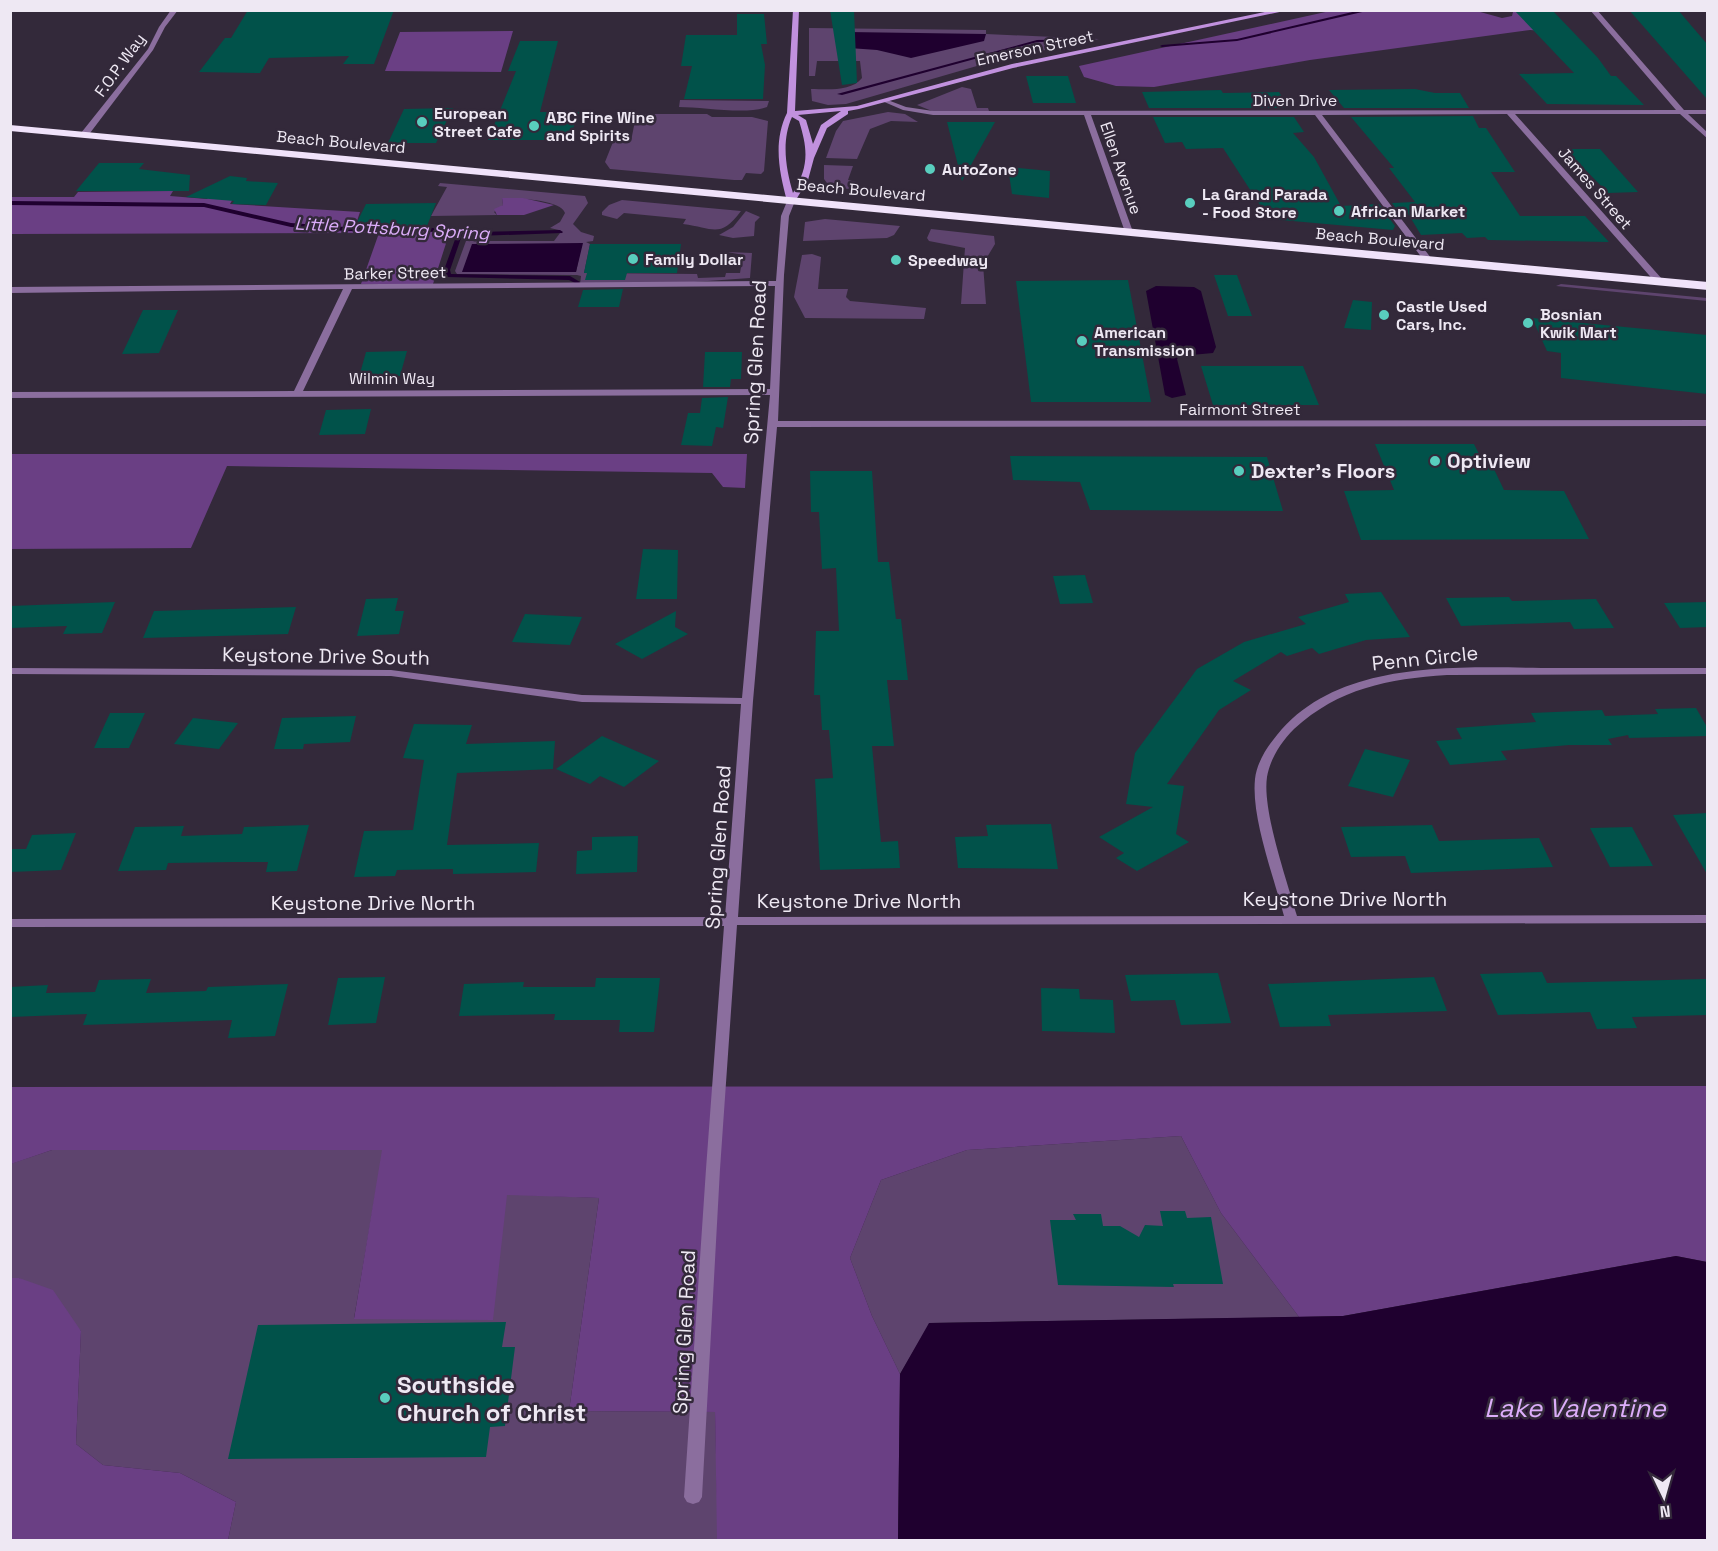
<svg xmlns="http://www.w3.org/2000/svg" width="1718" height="1551" font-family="'Space Grotesk',sans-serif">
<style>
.green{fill:#5e446e;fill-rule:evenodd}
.forest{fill:#6a3f84}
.water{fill:#1f002f}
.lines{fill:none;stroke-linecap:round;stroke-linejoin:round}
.stream{fill:#1f002f;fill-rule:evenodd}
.building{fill:#01524a}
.street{fill:#8b6e9e;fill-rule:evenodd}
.secondary{fill:#c191de;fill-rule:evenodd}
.highway{fill:#f0e2fa;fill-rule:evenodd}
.poi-dot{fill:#59cebe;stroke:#33293a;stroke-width:2}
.labels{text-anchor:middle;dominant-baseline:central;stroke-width:5;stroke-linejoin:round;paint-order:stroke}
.far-street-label{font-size:16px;fill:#eee8f3;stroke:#33293a}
.far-poi-label{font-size:16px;font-weight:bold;fill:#eee8f3;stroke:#33293a;text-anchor:start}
.far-water-label{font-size:18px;font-style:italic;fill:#dcadfa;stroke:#33293a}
.street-label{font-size:20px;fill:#eee8f3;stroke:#33293a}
.poi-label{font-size:20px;font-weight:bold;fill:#eee8f3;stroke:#33293a;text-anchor:start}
.near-poi-label{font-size:24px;font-weight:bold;fill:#eee8f3;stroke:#33293a;text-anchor:start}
.near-water-label{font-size:26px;font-style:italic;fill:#dcadfa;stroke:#33293a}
</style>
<rect width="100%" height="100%" fill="#33293a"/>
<path class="green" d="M809,28L986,30V34L1099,39L1001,59L846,104L828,105L812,101L811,89C827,89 851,92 862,78L860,61H817L815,76H809Z
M962,87L971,89L977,108H988L989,111H932L917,105Z
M680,100L769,101L767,107C747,115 702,107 679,107Z
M888,112L905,114L918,122L891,121L870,129L857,159L826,158L836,131L843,121Z
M638,114H707L712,117H752L768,121L764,171L761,174L746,173L742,180H734L610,169L605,162L613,142L631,141L635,121L621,120V118Z
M824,165L853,166L848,180L856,182L855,190L842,188L836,183H827L824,179Z
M440,183L585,196L588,203L573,224L581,232L594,236L593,241L586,242L590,244L584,273L697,274L698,278L725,277L726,273H740L741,267H726L727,262L744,260V255L727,252L752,253L750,278L694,282L580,284L581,276L577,275L457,274L455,271L466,241H554L560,233L559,230L550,228L560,222L565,213C561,200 518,198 505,198H502L503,205L494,212L497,215L431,216L447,187L438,186ZM582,243L576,272L463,271Z
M622,200L741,211C720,239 714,228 683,224L686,219L624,213L617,219L602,215V212L609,205Z
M746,211L760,217L755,222L754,236L733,238L719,235L733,227Z
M825,219L900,226L894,235L887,238L803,241L805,222Z
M931,229L994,236L995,244L983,264L986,304H961L965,248L929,241L927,238Z
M812,254L821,257L818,289H848L846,297L850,301L926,308L924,319L805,318L794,297L802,255Z
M1561,284L1707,298V301L1556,286Z
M1181,1136L1221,1213L1299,1317L930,1323L900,1374L872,1316L850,1258L881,1180L967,1150Z
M52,1150H383L354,1318L507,1194L599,1198L569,1411L715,1412L718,1539L228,1540L236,1502L180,1473L103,1465L76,1444L81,1331L19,1278H11L10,1164Z"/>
<path class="forest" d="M1473,10L1502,18L1512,16L1513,12H1526L1544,31L1530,30L1310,60L1154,87L1116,86L1084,77L1079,66L1330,11Z
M513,31L501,72L385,71L400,32Z
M218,188L238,190L230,204L360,212L355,227H428L449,234L433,284H361L379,233L11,234L10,197H74L78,192L173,191L170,196L207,199Z
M502,198H523L554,205L524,215H497L494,209L503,205Z
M11,454H747L745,488L723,487L712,473L227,466L191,548L11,549Z
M1707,1086V1262L1676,1256L1343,1316L1299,1317L1221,1213L1181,1136L967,1150L881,1180L850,1258L872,1316L900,1374L898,1540H717L715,1412L569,1411L599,1198L507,1195L493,1320L354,1319L382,1150H52L11,1164L10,1087Z
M10,1278H19L53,1290L81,1331L76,1444L103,1465L180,1473L236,1502L228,1540H11Z"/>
<path class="water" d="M848,32L986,34L984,41L911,58L877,50L849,48Z
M583,243L576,272H462L472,244Z
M1156,286L1194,287L1201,291L1216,347L1213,353L1180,356L1177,359L1186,395L1172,398L1165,395L1146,291Z
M1676,1256L1707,1262V1540H898L900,1374L929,1323L1343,1316Z"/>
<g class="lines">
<path class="stream" d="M1361,10H1371L1237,41L1162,47L1160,46L1162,45L1237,39Z
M1077,39L1079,40V41L1037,42L842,95L837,94L1037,40Z
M10,201L204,203L291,223L345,227H422L476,232L560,230L563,232L562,233L476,236L462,235L450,270L451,274L570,276L580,282L577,284L569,280L447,277L444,270L457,234L422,231H345L291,227L204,207L10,205Z"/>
</g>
<path class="building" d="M248,10H394L374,64H343L349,56L269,58L260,73L199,72L225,38H231Z
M830,10H854L857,83L842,85Z
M1514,10H1552L1598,58L1611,76H1616L1644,105L1547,104L1519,74L1574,73Z
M1629,10H1678L1707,44V99Z
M737,14H764L767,44H761L765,65L763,99H684L692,66H681L686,35H737Z
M520,41H558L540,112H579L569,140H488L516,71H508Z
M1026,76H1068L1076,103H1033Z
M1415,89L1435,93H1460L1469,108H1344L1329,90Z
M1221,90L1223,93L1279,92L1289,108H1149L1142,92Z
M453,108L436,143H388L404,109Z
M1473,116L1479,128H1486L1515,172H1491L1520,216H1585L1609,242L1488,240L1485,237L1467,238L1462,233L1421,235L1404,207L1400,214L1392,203L1415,202L1389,168H1394L1351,117Z
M1153,117H1294L1304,132L1293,133L1314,157L1341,206L1379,204L1395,226L1393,230L1269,219L1223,148L1186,149L1182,142L1165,143Z
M947,122H995L962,181Z
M1565,149H1600L1638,192L1608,193Z
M99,163H144L139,169L190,175L189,191H76Z
M1008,167L1050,171L1049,198L1012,194Z
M230,176L247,178L246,181L278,183L266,205L232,204L234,201L186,197Z
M436,203L427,226H355L366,204Z
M590,244H681L677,273H627L625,280H585L587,273H584Z
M1214,275H1237L1252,316H1228Z
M1128,280L1151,402H1031L1016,281Z
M623,289L619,307H578L583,290Z
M1353,300L1372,302L1371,330L1344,328Z
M143,310H178L159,353L122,354Z
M1532,318L1707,335V394L1561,378V353L1547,351Z
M407,351L400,376L359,377L366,352Z
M705,352H742L741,379H731L730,387H703Z
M1201,366H1303L1319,405H1213Z
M728,397L723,428L716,427L712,446L681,445L688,413H700L702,398Z
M371,409L365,434L319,435L326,410Z
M1375,444H1474L1486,468L1493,467L1504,490L1564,491L1589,539L1361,540L1344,491L1394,490Z
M1010,456L1267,457L1283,511L1090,510L1080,482L1013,480Z
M810,471H872L878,562H889L896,619H901L908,680H887L894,746H872L881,842L898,841L900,868L820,870L815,779L833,778L829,730H822L820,695H814L816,631H839L836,568L822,569L819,512H811Z
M643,549L678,550L677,599H636Z
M1085,575L1093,603L1060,604L1053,576Z
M1381,592L1410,637L1366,640L1319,654L1312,648L1287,656L1281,652L1233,681L1251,690L1219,710L1167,784L1184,786L1176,834L1189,842L1137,871L1116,858L1124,853L1099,837L1153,807L1126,804L1135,753L1197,669L1244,642L1306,624L1298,617L1349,602L1345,594Z
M1509,597L1512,601L1596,599L1614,628L1574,629L1570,622L1461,626L1446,598Z
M398,598L395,611H404L399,634L357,636L366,599Z
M115,602L102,633L63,634L67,626L10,628V606Z
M1707,602V627L1680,628L1664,603Z
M296,607L288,634L143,638L154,611Z
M676,611L675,627L688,634L642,659L615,644Z
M525,614L582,617L570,645L512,642Z
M1696,708L1707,727V736L1629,738L1628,735L1608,739L1612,745H1569L1501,751L1507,760L1450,765L1436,741L1462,739L1456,728L1536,722L1531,713L1602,710L1605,716L1658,714L1655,709Z
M110,713H145L129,748H94Z
M356,716L350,742L304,744L303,749H274L282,718Z
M193,718L238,723L219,749L174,744Z
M414,724L472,725L466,744L555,741L553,769L457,773L447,845L539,843L536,872L453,874V869L397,870L395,876L354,877L364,831L413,830L424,760L403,758Z
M602,736L659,761L624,787L600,776L590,784L556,769Z
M1365,749L1410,760L1393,797L1348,786Z
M1707,813V874L1673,815Z
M1051,824L1058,869L958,868L955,837L988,836L986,825Z
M309,825L297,871L266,872L268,862H234L168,863L166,870L118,871L135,827L184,826L181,836L242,834L244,827Z
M1432,825L1439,841L1539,838L1553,867L1411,873L1405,856L1351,857L1341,827Z
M1632,827L1653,866L1610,867L1590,828Z
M76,833L61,870L10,872V849H26L32,835Z
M638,836L637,872L576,874L577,851L592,850V837Z
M1542,972L1547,983L1707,979V1015L1632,1017L1637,1028L1597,1029L1590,1012L1498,1015L1480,974Z
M1218,973L1231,1023L1181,1025L1175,1000L1131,1001L1125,975Z
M385,977L376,1023L328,1025L338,978Z
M1434,977L1447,1011L1328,1015L1331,1026L1280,1027L1268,984Z
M596,978H660L654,1032H619L620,1020H554L555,1014L459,1016L464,984L524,982L523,987H595Z
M151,979L146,993L206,991L208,987L288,984L275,1036L228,1038L232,1020L83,1025L87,1014L10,1017V987L48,985L46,993L95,992L99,980Z
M1041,988L1079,989L1080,999L1113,1000L1115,1033L1042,1031Z
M1160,1211H1185L1187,1218L1211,1217L1223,1284H1173L1174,1287L1058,1285L1050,1220H1076L1073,1214H1101L1103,1226H1120L1139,1237L1145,1225L1163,1226Z
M506,1322L502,1347H515L505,1426L490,1427L486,1457L228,1459L258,1325Z"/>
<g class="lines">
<path class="street" d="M171,10H178L165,27L153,50L87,137H81V133L148,49L159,27Z
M1590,10H1597L1684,110H1708V114H1688L1708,133V139L1680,114H1515L1662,279V283H1656L1507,114L1322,115L1431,258L1432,260L1428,262H1425L1315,115H1091L1133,232L1129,234L1125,232L1084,115H933L903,110L882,101L885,99L906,107L933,111L1676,110Z
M788,199L795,201L789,216L784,275L778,421L1708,420V426L777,427L753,701L738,917L1284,916C1274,877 1251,818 1255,779C1257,762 1267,747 1277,735C1341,656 1467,668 1558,668C1608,668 1658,668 1708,668V674L1447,675C1388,679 1339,688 1294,729C1281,742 1270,759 1267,777C1262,810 1287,881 1297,916L1708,915V923L737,925L720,1169L702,1497L699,1502L693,1504L687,1502L684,1497L706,1169L724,926L10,927V919L725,917L741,704L582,702L391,676L10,674V668L391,670L582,695L742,698L770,395L10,398V392L294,391L343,289L10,293V287L776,281L781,216ZM775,286L770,389L303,391L352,289Z"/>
<path class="secondary" d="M793,10H799L795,111L857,106L1012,64L1274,10H1289L1013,68L859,109L848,111V114L827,128L814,158L808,180L794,203H791L787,201C779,172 773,141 787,113ZM841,111L821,125L813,144L806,120L798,115ZM792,117L799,121C808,150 809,166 793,193C786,169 781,141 792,117Z"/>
<path class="highway" d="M10,125L1708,282V290L10,131Z"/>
</g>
<g class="poi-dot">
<circle cx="422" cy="122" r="6"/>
<circle cx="534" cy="126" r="6"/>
<circle cx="930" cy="169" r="6"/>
<circle cx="1190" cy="203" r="6"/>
<circle cx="1339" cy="211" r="6"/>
<circle cx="633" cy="259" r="6"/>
<circle cx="896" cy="260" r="6"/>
<circle cx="1384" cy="315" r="6"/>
<circle cx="1528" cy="323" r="6"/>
<circle cx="1082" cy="341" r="6"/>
<circle cx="1435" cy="461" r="6"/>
<circle cx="1239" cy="471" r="6"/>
<circle cx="385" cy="1398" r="6"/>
</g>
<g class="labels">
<g class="far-street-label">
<text transform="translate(1035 48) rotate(-12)">Emerson Street</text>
<text transform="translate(120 65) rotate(-54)">F.O.P. Way</text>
<text x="1295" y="100">Diven Drive</text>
<text transform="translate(341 142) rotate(5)">Beach Boulevard</text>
<text transform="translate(1121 168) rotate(71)">Ellen Avenue</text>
<text transform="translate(1595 188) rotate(49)">James Street</text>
<text transform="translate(861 190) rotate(5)">Beach Boulevard</text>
<text transform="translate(1380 239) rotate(5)">Beach Boulevard</text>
<text transform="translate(395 273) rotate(-1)">Barker Street</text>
<text x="392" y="378">Wilmin Way</text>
<text x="1240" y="409">Fairmont Street</text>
</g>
<g class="far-poi-label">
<text x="434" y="113">European<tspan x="434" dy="18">Street Cafe</tspan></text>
<text x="546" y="117">ABC Fine Wine<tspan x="546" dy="18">and Spirits</tspan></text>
<text x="942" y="169">AutoZone</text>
<text x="1202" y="194">La Grand Parada<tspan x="1202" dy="18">- Food Store</tspan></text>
<text x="1351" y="211">African Market</text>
<text x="645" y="259">Family Dollar</text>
<text x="908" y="260">Speedway</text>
<text x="1396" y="306">Castle Used<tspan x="1396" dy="18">Cars, Inc.</tspan></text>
<text x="1540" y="314">Bosnian<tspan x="1540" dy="18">Kwik Mart</tspan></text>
<text x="1094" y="332">American<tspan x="1094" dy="18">Transmission</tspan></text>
</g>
<g class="far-water-label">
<text transform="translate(392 228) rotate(3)">Little Pottsburg Spring</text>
</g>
<g class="street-label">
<text transform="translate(755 362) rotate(-87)">Spring Glen Road</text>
<text transform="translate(326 656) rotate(1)">Keystone Drive South</text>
<text transform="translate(1425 658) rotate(-6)">Penn Circle</text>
<text transform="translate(718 847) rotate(-86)">Spring Glen Road</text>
<text x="1345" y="899">Keystone Drive North</text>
<text x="859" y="901">Keystone Drive North</text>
<text x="373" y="903">Keystone Drive North</text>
<text transform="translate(684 1332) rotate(-87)">Spring Glen Road</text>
</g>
<g class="poi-label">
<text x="1447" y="461">Optiview</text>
<text x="1251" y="471">Dexter's Floors</text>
</g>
<g class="near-poi-label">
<text x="397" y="1384">Southside<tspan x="397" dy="28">Church of Christ</tspan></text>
</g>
<g class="near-water-label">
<text x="1575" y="1408">Lake Valentine</text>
</g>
</g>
<rect width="1718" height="1551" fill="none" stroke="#eee8f3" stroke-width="24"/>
<g transform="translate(1664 1497) rotate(175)" stroke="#33293a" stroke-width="4.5" paint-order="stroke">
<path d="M0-4.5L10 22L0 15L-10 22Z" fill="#eee8f3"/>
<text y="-9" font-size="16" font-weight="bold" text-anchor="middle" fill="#eee8f3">N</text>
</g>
</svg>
